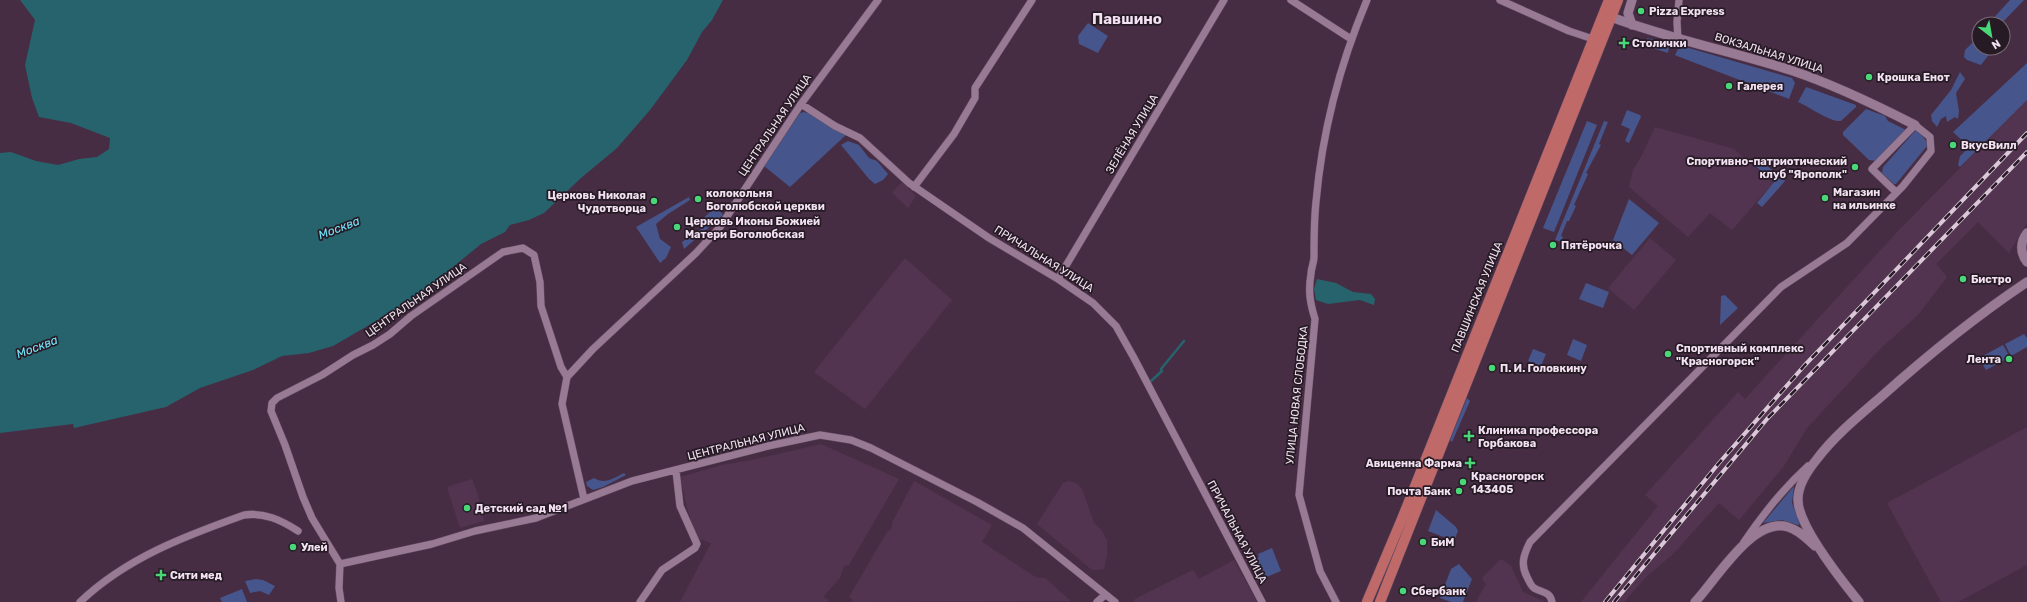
<svg xmlns="http://www.w3.org/2000/svg" width="2027" height="602" font-family="Rubik,sans-serif">
<style>
.built{fill:#533450}
.green{fill:#46558b}
.water{fill:#27636d}
.lines{fill:none;stroke-linecap:round;stroke-linejoin:round}
.stream{stroke:#27636d;stroke-width:2.5}
.street-casing{stroke:#644d62;stroke-width:8}
.secondary-casing{stroke:#644d62;stroke-width:10}
.primary-casing{stroke:#644d62;stroke-width:11}
.street{stroke:#997a95;stroke-width:7}
.secondary{stroke:#997a95;stroke-width:9}
.primary{stroke:#bf6969;stroke-width:10}
.rail-casing{stroke:#dac8d8;stroke-width:4}
.rail{stroke:#261a25;stroke-width:2.5;stroke-dasharray:8;stroke-linecap:butt}
.poi-dot{fill:#49d778;stroke:#261a25;stroke-width:1.5}
.labels{text-anchor:middle;dominant-baseline:central;stroke-width:3.5;stroke-linejoin:round;paint-order:stroke}
.poi-label{font-size:11px;font-weight:bold;fill:#f2e1f0;stroke:#261a25;text-anchor:start}
.street-label{font-size:11px;fill:#f2e1f0;stroke:#261a25}
.water-label{font-size:12px;font-style:italic;fill:#76e8fd;stroke:#261a25}
.district-label{font-size:15px;font-weight:bold;fill:#f2e1f0;stroke:#261a25}
</style>
<rect width="100%" height="100%" fill="#472d44"/>
<path class="built" d="M2027,100V223L2009,253L1978,222L1936,264L1947,277L1918,315L1882,347L1807,428L1784,466L1739,520L1719,503L1673,554L1646,577L1624,602H1581L1658,506L1645,495L1738,392L1745,399L1898,231Z
M1655,127L1734,149L1773,183L1732,230L1710,213L1688,237L1629,187L1633,170L1641,157Z
M902,182L916,196L908,208L892,193Z
M1650,238L1676,260L1634,310L1608,288Z
M905,258L952,300L865,409L814,372Z
M2027,427V565L1958,602H1941L1887,503Z
M821,444L899,479L849,565L844,566L840,578L823,597L829,600L828,602H680L711,543L696,538L687,507L680,477L722,465L752,460Z
M472,479L478,495L484,521L460,528L447,487Z
M914,481L992,525L982,542L1037,578H1045L1071,601L852,602L853,600L849,597L887,532L892,528V523Z
M1069,481L1076,483L1082,489L1094,523L1102,531L1107,540V555L1104,569L1092,570L1037,524L1063,483Z
M1501,559L1511,566L1523,592L1546,602H1476L1486,584L1482,578Z
M1234,560L1257,602H1134L1135,599L1193,570L1199,579Z"/>
<path class="green" d="M2010,0H2024L2001,24H1988Z
M1088,23L1108,36L1098,53L1079,44L1078,36Z
M1979,36V48H1994L1981,65L1967,60L1964,57L1965,50Z
M1647,38L1667,43L1669,47L1668,53L1649,47Z
M1682,46L1792,78L1795,83L1789,99L1677,56L1675,55L1678,49Z
M2027,63V100L1960,167L1958,165L1960,156L1969,147L1953,132Z
M1960,72L1965,79L1956,93L1959,111L1958,119L1955,117L1947,122L1946,116L1941,119L1937,127L1932,121L1931,115L1951,90Z
M1806,87L1856,105V107L1841,121C1829,122 1810,107 1798,102Z
M1866,109L1885,116L1888,121L1906,130L1876,161L1869,160L1843,135V132Z
M1627,110L1640,115L1641,117L1629,143L1625,141L1630,129L1621,125Z
M804,112L811,114L847,134L790,187L764,166L800,113Z
M1587,121L1597,125L1554,232L1543,228Z
M1604,121L1608,122L1599,144L1601,145L1586,173L1588,174L1574,205L1576,206L1569,221H1567L1561,236L1563,237L1561,242L1555,240Z
M1918,130L1927,142V146L1896,184H1894L1882,173L1883,167L1915,131Z
M848,141L859,145L869,158L877,161L888,174L883,180L875,184L869,179L841,145Z
M1759,159L1785,181L1762,207L1757,203L1774,182L1754,165Z
M689,197L690,200L668,214L656,224L660,239L671,247L666,258L660,263L636,227Z
M1629,199L1659,223L1632,255L1613,240Z
M717,206L723,215L684,249L682,242L701,229L700,221Z
M1586,283L1609,292L1603,308L1579,299Z
M1725,295L1738,308L1720,325L1721,296Z
M2024,334L2027,338V347L2011,356L2005,344Z
M1573,339L1587,345L1581,361L1567,355Z
M2003,345L2010,357L1986,370L1979,358Z
M1533,349L1546,354L1541,366L1528,361Z
M1467,398L1470,401L1452,442L1450,440Z
M624,473L626,475L603,487L593,490L587,486L586,482L594,478C605,485 614,478 624,473Z
M1794,486L1792,503L1800,524L1798,525L1782,520L1763,523Z
M1436,510L1456,527L1458,531L1454,541L1428,531Z
M1272,548L1281,571L1257,581L1253,570L1261,567L1260,564L1250,567L1248,562L1259,557L1258,554Z
M1459,564L1472,579L1463,602H1451L1440,598L1451,569Z
M256,579L263,580L275,586L269,595L260,591L250,593L245,581Z
M242,589L247,602H222L220,598Z"/>
<path class="water" d="M20,0H723L712,20L702,32L687,60L650,110L617,148L581,178L544,213L529,220L510,225L505,232L481,244L414,299L333,346L309,353L282,356L253,370L200,388L166,407L74,428L73,424L0,433V153L11,152L36,161L58,165L79,159L97,157L109,149L110,138L71,123L39,117L32,98L25,65L35,20Z
M1317,279L1336,283L1353,292L1371,294L1375,299L1374,305L1360,300L1328,304L1316,300L1314,289Z"/>
<g class="lines">
<path class="stream" d="M1150,382L1162,371L1161,369L1184,341"/>
<g class="street-casing">
<path id="street" d="M1291,0L1351,39
M1500,0L1569,31L1593,39
M1678,40L1677,22L1679,0
M801,104L835,126L860,138L909,183L989,238L1058,279L1093,303L1116,326L1134,358L1262,602
M914,187L954,134L975,98V88L1032,0
M1058,279L1224,0
M584,499L562,404L567,377L593,349L696,253L720,227L801,104L878,0
M1744,542C1763,514 1784,488 1808,466
M340,564L432,544L475,531L536,518L632,481L768,446L820,435L851,440L871,448L977,502L1023,528L1115,602
M340,564L312,518L303,497L285,445L271,411L272,403L277,398L322,375L353,355L373,345L390,334L411,316L503,252L523,248L534,255L540,282L541,306L561,367L567,377
M340,564L339,588L341,602
M80,602C126,558 185,536 244,515C264,512 281,520 298,531
M640,602L662,570L695,548L697,544L680,506L676,471
M1097,602L1105,595
M1336,602L1320,571L1299,495L1315,319C1310,303 1308,291 1311,274C1311,268 1314,263 1314,257C1314,239 1314,220 1316,202C1322,133 1340,64 1367,0
M1552,602C1550,591 1542,593 1534,588C1531,586 1529,581 1527,577C1520,564 1524,554 1530,542L1781,287L1847,243L1903,186L1931,151L1930,137L1915,125L1872,169L1896,192"/>
</g>
<g class="secondary-casing">
<path id="secondary" d="M1611,17C1670,39 1730,51 1790,70C1833,84 1874,104 1915,125
M1632,25L1628,13L1632,0
M2027,233C2020,242 2020,253 2027,262
M1695,602C1716,580 1753,516 1788,527C1799,530 1807,539 1815,546
M1859,602C1842,581 1797,525 1798,499C1798,484 1808,470 1817,459C1835,435 1860,415 1882,396C1928,355 1976,316 2027,282"/>
</g>
<g class="primary-casing">
<path id="primary" d="M1367,602L1402,519L1609,0
M1380,602L1618,0"/>
</g>
<use href="#street" class="street"/>
<use href="#secondary" class="secondary"/>
<use href="#primary" class="primary"/>
<g class="rail-casing">
<path id="rail" d="M1605,602L1719,463L1804,366L2027,133
M1614,602L1767,419L2027,152"/>
</g>
<use href="#rail" class="rail"/>
</g>
<g class="poi-dot">
<circle cx="1641" cy="11" r="4"/>
<path d="M1622 37h4v4h4v4h-4v4h-4v-4h-4v-4h4z"/>
<circle cx="1869" cy="77" r="4"/>
<circle cx="1729" cy="86" r="4"/>
<circle cx="1953" cy="145" r="4"/>
<circle cx="1855" cy="167" r="4"/>
<circle cx="1825" cy="198" r="4"/>
<circle cx="698" cy="199" r="4"/>
<circle cx="654" cy="201" r="4"/>
<circle cx="677" cy="227" r="4"/>
<circle cx="1553" cy="245" r="4"/>
<circle cx="1963" cy="279" r="4"/>
<circle cx="1668" cy="354" r="4"/>
<circle cx="2009" cy="359" r="4"/>
<circle cx="1492" cy="368" r="4"/>
<path d="M1467 430h4v4h4v4h-4v4h-4v-4h-4v-4h4z"/>
<path d="M1468 457h4v4h4v4h-4v4h-4v-4h-4v-4h4z"/>
<circle cx="1463" cy="482" r="4"/>
<circle cx="1459" cy="491" r="4"/>
<circle cx="467" cy="508" r="4"/>
<circle cx="1423" cy="542" r="4"/>
<circle cx="293" cy="547" r="4"/>
<path d="M159 569h4v4h4v4h-4v4h-4v-4h-4v-4h4z"/>
<circle cx="1403" cy="591" r="4"/>
</g>
<g class="labels">
<g class="poi-label">
<text x="1649" y="11">Pizza Express</text>
<text x="1632" y="43">Столички</text>
<text x="1877" y="77">Крошка Енот</text>
<text x="1737" y="86">Галерея</text>
<text x="1961" y="145">ВкусВилл</text>
<text x="1847" y="161" text-anchor="end">Спортивно-патриотический<tspan x="1847" dy="13">клуб "Ярополк"</tspan></text>
<text x="1833" y="192">Магазин<tspan x="1833" dy="13">на ильинке</tspan></text>
<text x="706" y="193">колокольня<tspan x="706" dy="13">Боголюбской церкви</tspan></text>
<text x="646" y="195" text-anchor="end">Церковь Николая<tspan x="646" dy="13">Чудотворца</tspan></text>
<text x="685" y="221">Церковь Иконы Божией<tspan x="685" dy="13">Матери Боголюбская</tspan></text>
<text x="1561" y="245">Пятёрочка</text>
<text x="1971" y="279">Бистро</text>
<text x="1676" y="348">Спортивный комплекс<tspan x="1676" dy="13">"Красногорск"</tspan></text>
<text x="2001" y="359" text-anchor="end">Лента</text>
<text x="1500" y="368">П. И. Головкину</text>
<text x="1478" y="430">Клиника профессора<tspan x="1478" dy="13">Горбакова</tspan></text>
<text x="1462" y="463" text-anchor="end">Авиценна Фарма</text>
<text x="1471" y="476">Красногорск<tspan x="1471" dy="13">143405</tspan></text>
<text x="1451" y="491" text-anchor="end">Почта Банк</text>
<text x="475" y="508">Детский сад №1</text>
<text x="1431" y="542">БиМ</text>
<text x="301" y="547">Улей</text>
<text x="170" y="575">Сити мед</text>
<text x="1411" y="591">Сбербанк</text>
</g>
<g class="street-label">
<text transform="translate(1769 53) rotate(17)">ВОКЗАЛЬНАЯ УЛИЦА</text>
<text transform="translate(775 125) rotate(-56)">ЦЕНТРАЛЬНАЯ УЛИЦА</text>
<text transform="translate(1132 134) rotate(-59)">ЗЕЛЁНАЯ УЛИЦА</text>
<text transform="translate(1044 259) rotate(32)">ПРИЧАЛЬНАЯ УЛИЦА</text>
<text transform="translate(1477 297) rotate(-68)">ПАВШИНСКАЯ УЛИЦА</text>
<text transform="translate(416 300) rotate(-35)">ЦЕНТРАЛЬНАЯ УЛИЦА</text>
<text transform="translate(1297 395) rotate(-84)">УЛИЦА НОВАЯ СЛОБОДКА</text>
<text transform="translate(746 442) rotate(-14)">ЦЕНТРАЛЬНАЯ УЛИЦА</text>
<text transform="translate(1237 532) rotate(62)">ПРИЧАЛЬНАЯ УЛИЦА</text>
</g>
<g class="water-label">
<text transform="translate(339 228) rotate(-21)">Москва</text>
<text transform="translate(37 347) rotate(-21)">Москва</text>
</g>
<g class="district-label">
<text x="1127" y="19">Павшино</text>
</g>
</g>
<g transform="translate(1991 36) rotate(149)"><circle r="19" fill="#261a25" stroke="#786a76"/>
<path d="M0-3L7 15L0 10L-7 15Z" fill="#49d778"/>
<text y="-6" font-size="11" font-weight="bold" text-anchor="middle" fill="#f2e1f0">N</text>
</g>
</svg>
